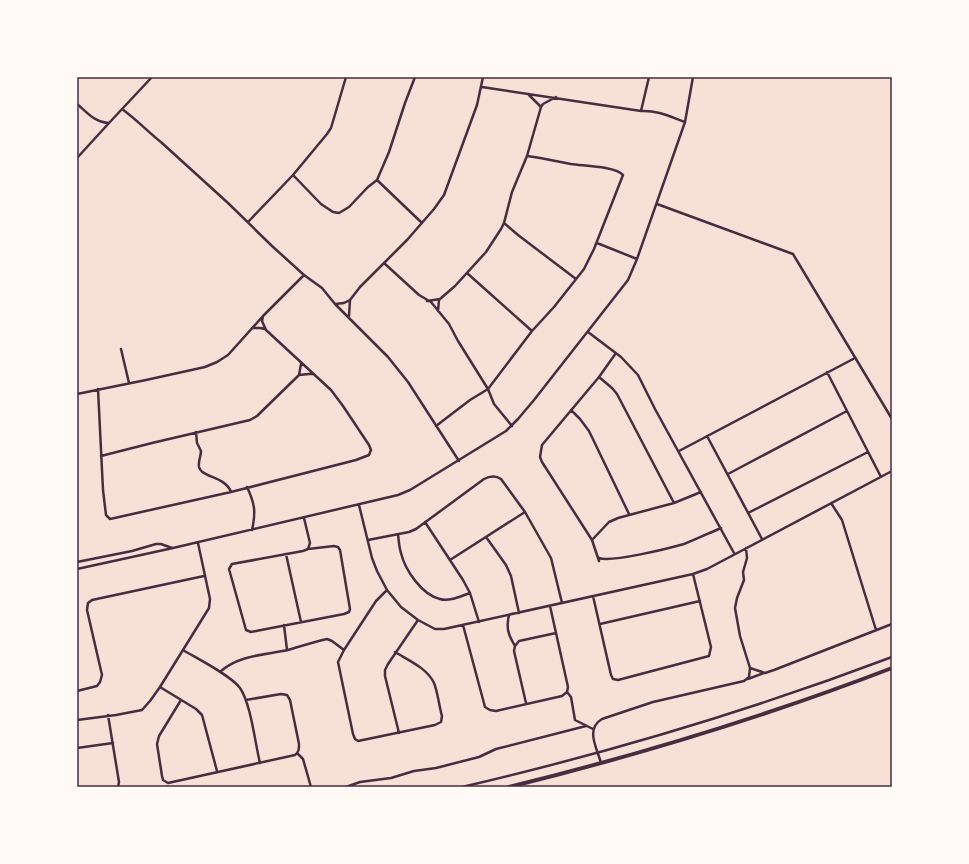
<svg xmlns="http://www.w3.org/2000/svg" width="969" height="864" font-family="'Libre Baskerville',serif">
<style>
.lines{fill:none;stroke-linecap:round;stroke-linejoin:round}
.minor{stroke:#4a2c40;stroke-width:2.5}
.trunk{stroke:#4a2c40;stroke-width:4}
.neatline{fill:none;stroke:#4a2c40;stroke-width:1.5}
</style>
<rect width="100%" height="100%" fill="#f7e1d7"/>
<g class="lines">
<path class="minor" d="M482,87L641,111C657,110 671,117 685,122
M529,95L541,107
M77,104C87,112 94,122 108,123
M122,109C136,119 148,132 162,143L228,203L272,246L304,275L322,288L335,304L388,357L408,382L459,461
M641,111L649,77
M77,158L109,123L152,77
M293,175L321,204L333,212L339,213L349,207L368,187L377,180L389,152L405,103L415,77
M377,180L422,223
M657,204L793,254L892,419
M248,222L293,175L327,134L331,128L346,77
M504,223L518,235L576,279
M597,243L637,259
M384,263L419,295L431,302L449,324L458,341L488,389L494,404L512,426
M467,273L532,331
M427,301L440,299L455,286L486,252L501,229L504,223L512,192L527,156L541,107L543,104L556,97
M335,304L344,303L350,300
M438,311L439,300
M349,316L350,300L360,287L407,240L434,209L444,195L477,105L483,77
M252,328H260L265,329
M588,332L621,357L638,375L655,409L734,553
M121,349L129,383
M616,353L599,377L542,445L540,457L542,462L592,540L599,561V558C610,563 670,548 684,544C697,539 709,533 721,528
M827,372L881,477
M299,375L309,374H314
M599,377L612,388L617,394L674,503
M98,389L103,490L106,515L110,519L231,492L356,460L369,455L371,450L369,445L343,406L331,390L266,330L262,321L263,316
M77,394L146,380L205,367L217,362L228,355L263,316L304,275
M571,410L580,419L589,431L629,514
M436,426L470,400L488,389L532,331L554,307L584,269L594,249L623,175C614,166 584,166 571,164C556,161 542,158 527,156
M196,432L197,443L201,451C201,456 198,461 199,467C202,478 225,476 231,492
M707,436L762,539
M679,451L855,358
M101,456L152,443L250,420L257,416L299,375L301,364
M728,474L847,411
M247,487C255,504 256,512 252,530
M831,503L842,520L876,630
M359,505L372,558L377,571L387,590L401,607L418,620L435,629H444L693,574L707,569L892,471
M748,513L868,452
M304,518L310,543L308,549L303,551L232,564L229,569L246,630L251,632L256,631L344,614L349,612L350,609L340,550L338,547L334,546L308,549
M425,522L463,580L470,593L479,622
M398,535C399,541 399,547 401,553C405,570 422,595 440,599C449,602 461,596 470,593
M486,537L506,565L511,576L519,613
M368,540L409,532L416,529L484,479C490,476 495,475 501,479L525,512L551,558L562,603
M592,540L609,522L618,518L674,503L701,492
M286,554L301,622
M450,560L525,512
M77,562L132,551L156,544H161L172,548
M77,569L173,548L398,495L410,490L506,431L518,419L534,400L628,280L637,259L685,122L693,77
M387,590L376,601L344,650L338,662L353,734L355,739L358,741L435,725L441,722L442,716C439,706 438,693 434,683C427,668 408,660 395,652
M593,596L611,675L613,679L618,680L709,656L711,647L693,574
M509,615C506,627 508,635 515,646
M600,624L700,601
M284,625L287,650
M463,625L485,707L490,710L496,711L562,696L567,692L568,687L550,606
M183,650C198,659 230,675 240,688C251,704 255,743 260,763
M750,668L765,673L774,670L892,624
M220,672C238,655 265,655 288,650C301,646 314,642 327,639L332,641L344,650
M748,679L764,673
M160,687L196,709L202,715L217,771
M77,691L97,686L100,682L102,675L87,610L88,603L92,600L204,576
M567,692L571,697L575,720L593,729
M181,700L159,736L157,744L162,776L163,780L168,783L295,755C299,752 299,749 299,744L290,700L287,695L281,694L246,700
M526,703L514,651L515,646L519,641L556,633
M108,715L119,782L118,787
M77,720L116,715L142,710L150,701L160,687L209,608L210,599L198,543
M399,733L385,676V670L388,664L418,620
M77,748L113,743
M297,753L303,759L311,787
M601,763C597,748 585,729 602,719L653,702L744,681L749,677L750,668L740,636L735,608L737,598L744,580L743,572L747,558L746,548
M346,787L360,782L391,778L414,771L436,768L479,757L496,749L586,726
M462,787C608,753 752,710 892,657"/>
<path class="trunk" d="M509,787C639,755 767,716 892,668"/>
</g>
<rect width="969" height="864" fill="none" stroke="#fffaf5" stroke-width="156"/>
<rect x="78" y="78" width="813" height="708" class="neatline"/>
</svg>
